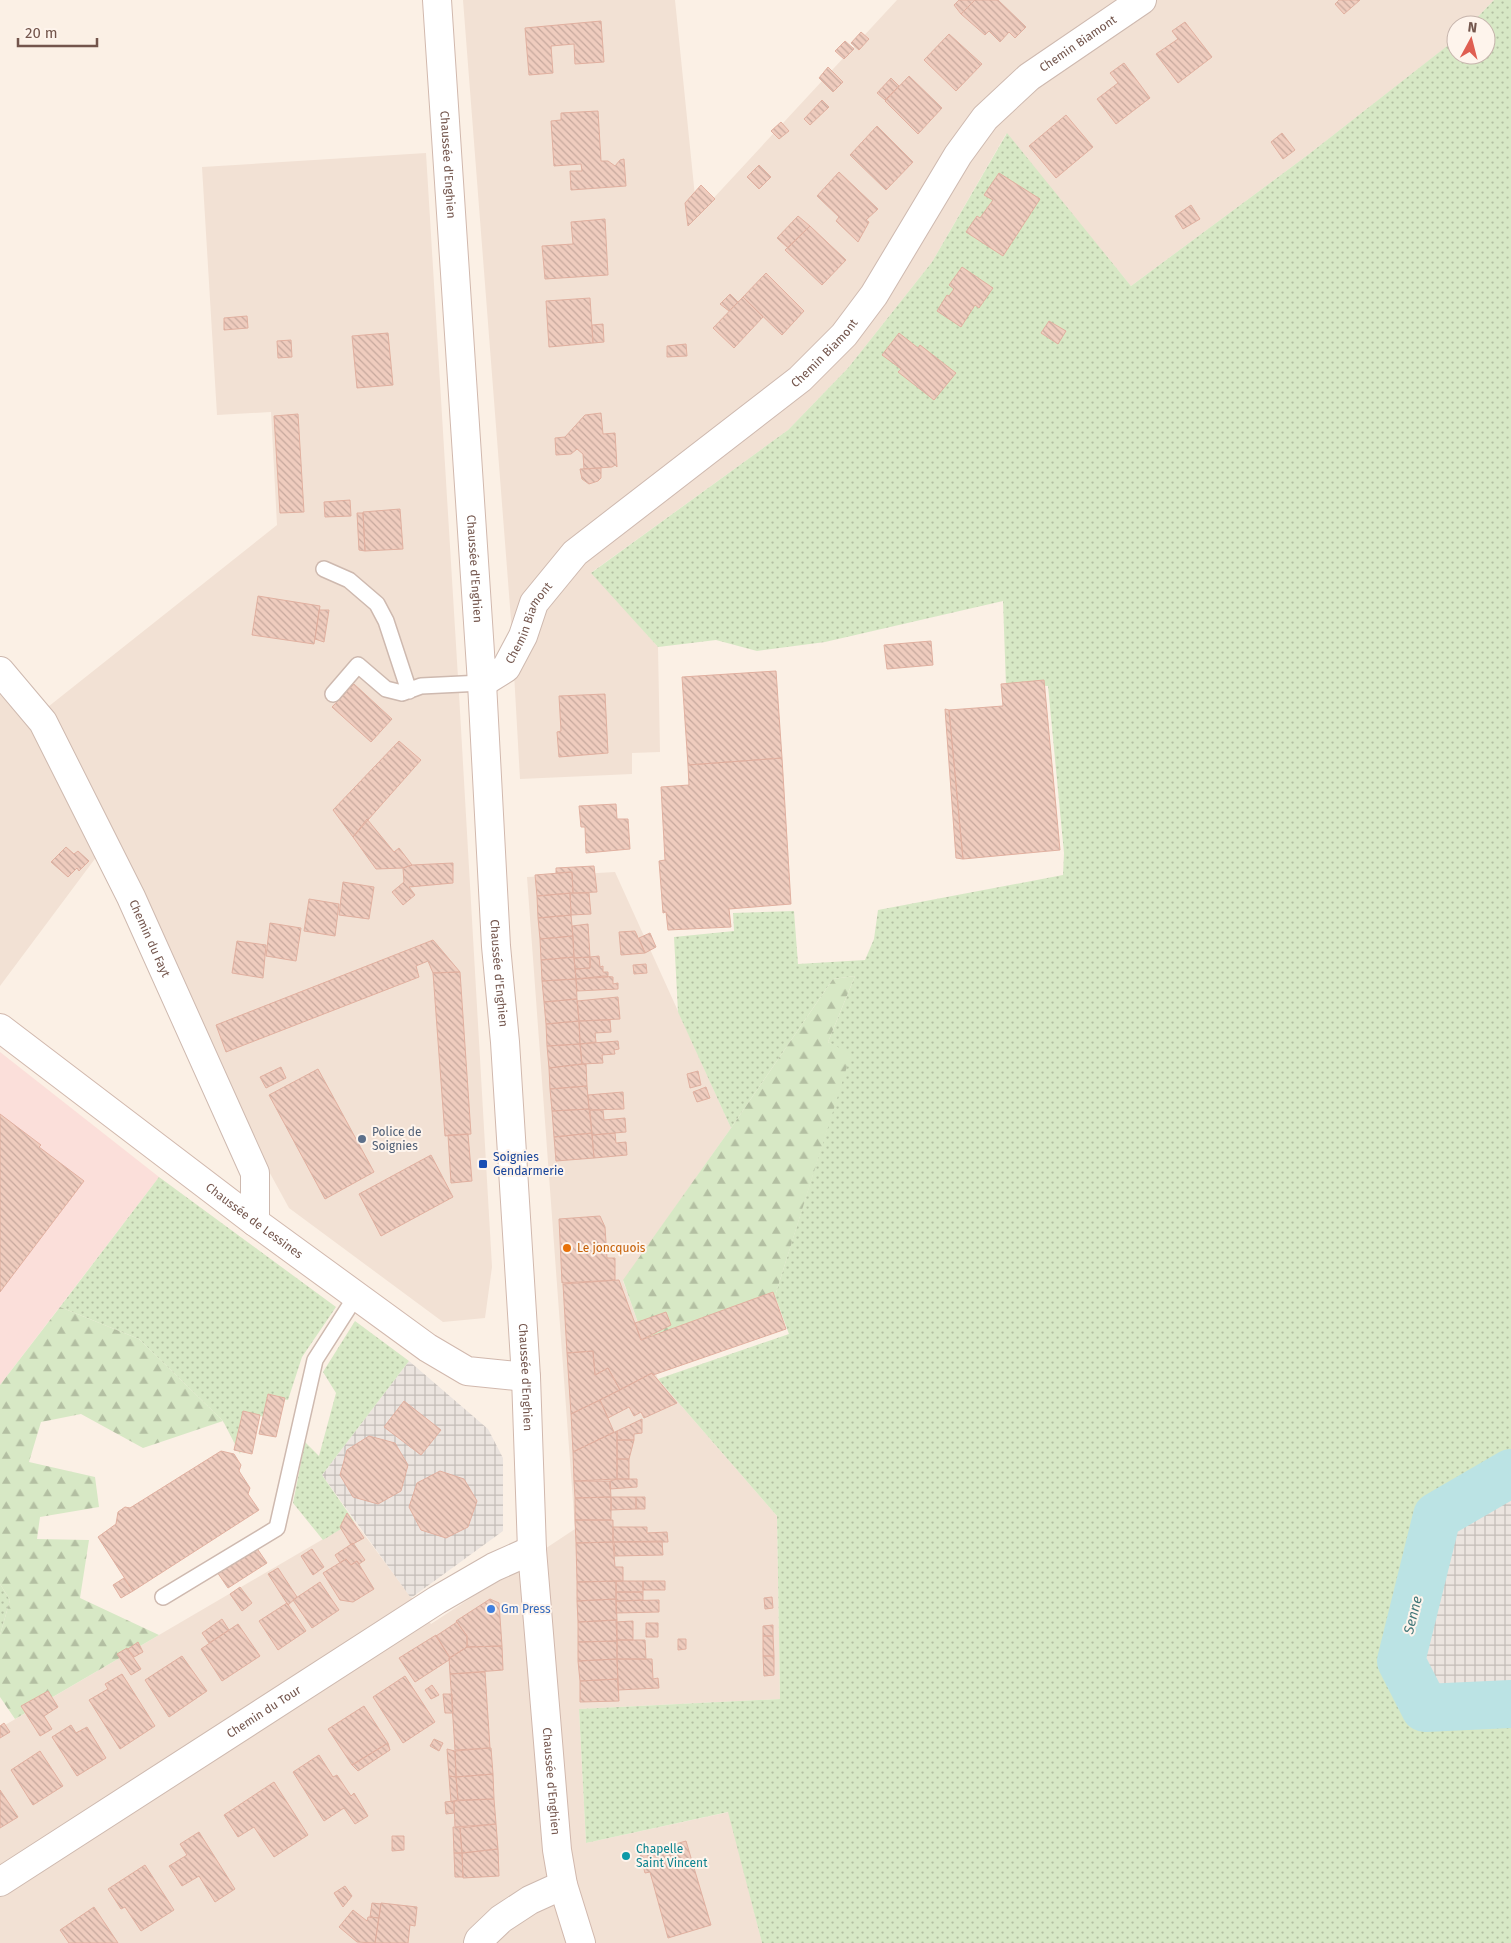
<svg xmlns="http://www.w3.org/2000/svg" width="1511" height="1943" font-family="'Fira Sans',sans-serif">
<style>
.residential{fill:#f2e1d4}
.commercial{fill:#fbdfda}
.industrial{fill:url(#industrial-grid)}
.grass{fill:url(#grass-dots)}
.forest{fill:url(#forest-firs)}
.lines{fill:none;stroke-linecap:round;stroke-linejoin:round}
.river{stroke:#bbe3e4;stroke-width:48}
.building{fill:url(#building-back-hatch);stroke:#e1b0a0}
.lane-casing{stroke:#ceb9af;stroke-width:18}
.street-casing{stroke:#ceb9af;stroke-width:30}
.secondary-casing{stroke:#d1b8ad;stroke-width:30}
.lane{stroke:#fff;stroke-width:15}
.street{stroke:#fff;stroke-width:28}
.secondary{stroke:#fff;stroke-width:28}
.service-dot{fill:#5c6f8a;stroke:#fef4ec;stroke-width:2}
.transit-dot{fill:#1a4fb4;stroke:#fef4ec;stroke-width:2}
.food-dot{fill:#e8710a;stroke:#fef4ec;stroke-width:2}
.shop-dot{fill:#3f7fe0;stroke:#fef4ec;stroke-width:2}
.culture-dot{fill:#0f9aa8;stroke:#fef4ec;stroke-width:2}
.labels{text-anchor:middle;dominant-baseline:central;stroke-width:4;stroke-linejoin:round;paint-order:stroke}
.street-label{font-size:12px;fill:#73554c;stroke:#fef4ec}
.service-label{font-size:12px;fill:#4e5e75;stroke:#fef4ec;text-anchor:start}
.transit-label{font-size:12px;fill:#164399;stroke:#fef4ec;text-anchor:start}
.food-label{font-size:12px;fill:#c56008;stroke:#fef4ec;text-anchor:start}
.shop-label{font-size:12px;fill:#366cbe;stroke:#fef4ec;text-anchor:start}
.culture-label{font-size:12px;fill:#0d838f;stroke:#fef4ec;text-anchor:start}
.water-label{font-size:14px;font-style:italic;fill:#407678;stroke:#fef4ec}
</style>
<defs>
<pattern id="industrial-grid" width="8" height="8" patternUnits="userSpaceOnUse" patternTransform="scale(1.25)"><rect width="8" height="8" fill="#ebe4df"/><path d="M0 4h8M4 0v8" fill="none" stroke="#c3bcb7"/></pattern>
<pattern id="grass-dots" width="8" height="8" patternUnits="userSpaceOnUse" patternTransform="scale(1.25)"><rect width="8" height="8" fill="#d7e8c5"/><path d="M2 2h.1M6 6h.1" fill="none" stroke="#b3bfa2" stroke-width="1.8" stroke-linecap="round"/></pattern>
<pattern id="forest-firs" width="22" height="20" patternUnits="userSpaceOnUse" patternTransform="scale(1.25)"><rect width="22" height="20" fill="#d7e8c5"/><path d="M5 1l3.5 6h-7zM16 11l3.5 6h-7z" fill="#b3bfa2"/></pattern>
<pattern id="building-back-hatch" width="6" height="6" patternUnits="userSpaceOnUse" patternTransform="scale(1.25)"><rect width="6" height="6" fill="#efccbe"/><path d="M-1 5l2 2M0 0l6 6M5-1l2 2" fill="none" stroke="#c6a89d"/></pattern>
</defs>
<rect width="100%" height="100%" fill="#fbf0e5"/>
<path class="residential" d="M463,0H675L697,216L897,0H1494L1470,25H1456L1455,40L1309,154L1131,286L1006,134L932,262L848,368L788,430L592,572L658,647L660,752L632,753V774L520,779L511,620Z
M426,153L459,694L492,1267L485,1318L443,1322L289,1208L171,992L100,852L0,986V681L34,718L277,525L271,412L217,415L202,167Z
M615,872L731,1128L623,1281L658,1379L777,1516L780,1699L579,1709L586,1843L729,1812L762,1943H0V1728L354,1521L431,1624L575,1529L527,877Z"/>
<path class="commercial" d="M0,1052L159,1177L0,1385Z"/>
<path class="industrial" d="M409,1361L488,1429L503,1458V1531L411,1598L322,1475Z
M1511,1473V1704L1425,1708L1401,1661L1437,1516Z"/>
<path class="grass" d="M1494,0H1511V1473L1437,1516L1401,1660L1425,1708L1511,1704V1943H762L728,1812L586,1843L579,1709L780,1699L777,1516L658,1379L789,1334L775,1296L850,1055L828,1042L855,976L833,979L731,1128L678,1012L674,937L734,931L733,913L794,911L798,964L865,960L874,939L878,910L1063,875L1064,853L1048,686H1006L1003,601L825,642L757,651L716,640L658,647L591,573L788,430L848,368L932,262L1007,133L1131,286L1309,154L1456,39V55H1486V25H1470Z
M159,1177L336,1307L302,1357L288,1400L271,1397L265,1417L249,1414L240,1454L223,1421L139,1339L60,1307Z
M355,1321L409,1361L322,1475L354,1521L323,1540L293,1503L305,1442L319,1456L336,1393L323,1372Z
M0,1584L10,1600L0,1635Z"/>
<path class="forest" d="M855,976L828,1042L851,1054L775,1296L644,1340L623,1280L731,1128L833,979Z
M60,1307L139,1339L223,1421L143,1448L81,1414L41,1422L29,1462L95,1477L99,1507L40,1517L37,1539L89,1540L80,1598L159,1635L15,1719L0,1697V1635L10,1600L0,1584V1385Z"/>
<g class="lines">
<path class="river" d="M1511,1473L1437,1516L1401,1661L1425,1708L1511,1704"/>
</g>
<path class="building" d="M959,0H975L961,14L954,5Z
M975,0H998L1026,27L1015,38L1009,32L1000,42L989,31L985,35L961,14Z
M1339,0H1360L1344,14L1335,4Z
M601,21L604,62L575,64L574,44L551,46L553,73L529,75L525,28Z
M1185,22L1212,57L1178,83L1156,54L1178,39L1172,31Z
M861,32L869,39L859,50L851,43Z
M949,34L982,64L956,91L924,60Z
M845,41L854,49L844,59L835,51Z
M1124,63L1150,98L1116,124L1097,99L1118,83L1110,73Z
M828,67L843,82L833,92L819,78Z
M909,76L942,108L918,134L885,101Z
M891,78L899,86L885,100L877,93Z
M822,100L829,107L810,125L804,119Z
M598,111L601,161H608L615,166L620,160L624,159L626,186L571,190L570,171H582L581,164L554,166L551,121L561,120V113Z
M1066,115L1093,147L1056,178L1029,146Z
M781,122L789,131L779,139L771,131Z
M877,126L913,162L886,190L850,155Z
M1282,133L1295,150L1283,159L1271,142Z
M759,165L771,177L759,189L747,177Z
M839,172L878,209L866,220L869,222L858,242L836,221L839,217L817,196Z
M999,173L1040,199L1003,256L966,232L977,216L980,218L993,200L984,195Z
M701,185L715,199L688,226L685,203Z
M1191,205L1200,219L1183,229L1175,216Z
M798,216L810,226L788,248L777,238Z
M605,219L608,275L545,279L542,246L573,244L571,222Z
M810,226L846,260L822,285L785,250Z
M962,267L993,288L979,308L975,305L961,327L937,311L947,295L949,296L954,289L949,285Z
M766,273L804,311L782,335L743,297Z
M730,294L738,302L729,311L720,304Z
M743,297L763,317L734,348L713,328Z
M590,298L593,343L549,347L546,301Z
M247,316L248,328L224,330V318Z
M1049,321L1066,331L1058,344L1041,333Z
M603,324L604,342L593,343L592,325Z
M388,333L393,385L357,388L352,336Z
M899,333L918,348L920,345L956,373L934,400L898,372L901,369L882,355Z
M291,340L292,357L278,358L277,341Z
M686,344L687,356L667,357V346Z
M601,413L603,434L615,433L617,467L615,465L612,467L584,469L583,454L577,449L571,454L556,455L555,438L565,437L585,415Z
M298,414L304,512L280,513L274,416Z
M601,468V478L598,481L589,484L582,479L580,469Z
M350,500L351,516L325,517L324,502Z
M400,509L403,549L365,551L363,512Z
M357,513H363L365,551L359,550Z
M258,596L320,606L314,644L252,635Z
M319,610H329L324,642L315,639Z
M931,641L933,665L887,669L884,645Z
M776,671L782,758L688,765L682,677Z
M1044,680L1060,850L963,859L949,710L1003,706L1001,684Z
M354,684L392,719L371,742L332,707Z
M605,694L608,753L559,757L557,732L561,731L559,696Z
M945,709L949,710L963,859L956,858Z
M399,741L421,760L353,837L333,810Z
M782,758L791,904L729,909L731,927L668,930L666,912L663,913L659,861L665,860L661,787L689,785L688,765Z
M616,804L617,819H628L630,849L586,853L585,827H581L579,806Z
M367,819L394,852L399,848L412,865L403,868L376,869L353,837Z
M66,847L74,854L78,851L89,861L79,871L77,868L68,877L51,862Z
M453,863V883L409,887L415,895L403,905L392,892L404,882L403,868L412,865Z
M594,866L597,892L573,893L572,872L556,873V868Z
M572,872L573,893L537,896L535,875Z
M343,882L374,887L369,919L339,915Z
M570,893H589L591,914L571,915Z
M570,893L571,915L538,918L537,896Z
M309,899L339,904L335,936L304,931Z
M571,915L573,936L540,939L538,918Z
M270,923L301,928L296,961L266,956Z
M588,924L590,957L574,958L572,926Z
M635,931L645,953L621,955L619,932Z
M650,933L656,947L645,953L639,938Z
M573,936L574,957L541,960L540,939Z
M433,940L460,972L433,973L428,961L416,966L419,977L226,1052L216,1025Z
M237,941L266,945L263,978L232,973Z
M599,956L600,967L603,966V972H608V977L576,979L575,969L590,968V957Z
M574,957L576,979L542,981L541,960Z
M590,957V968L575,969L574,958Z
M646,964L647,973L634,974L633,965Z
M460,972L471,1134L445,1136L433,973Z
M604,976L613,977V984L618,983V989L577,991L576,979Z
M576,979L577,999L544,1002L542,981Z
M618,997L620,1019L579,1021L577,1001Z
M577,999L579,1021L546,1024L544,1002Z
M610,1020L611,1032L595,1033L596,1042L580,1044L579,1021Z
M579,1021L580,1044L547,1046L546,1024Z
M618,1041L619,1049L614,1050L615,1054L602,1055L603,1063L582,1064L580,1044Z
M580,1044L582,1064L549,1068L547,1046Z
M582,1064H586L587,1086L550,1089L549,1068Z
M281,1067L286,1078L266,1088L260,1077Z
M318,1069L374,1172L325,1199L269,1095Z
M698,1071L701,1085L690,1088L687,1074Z
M587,1086L589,1109L552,1111L550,1089Z
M706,1087L710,1098L697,1102L693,1092Z
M623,1092L624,1109L590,1110L589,1109L588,1095Z
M589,1109L592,1133L554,1137L552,1111Z
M590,1110H603L604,1120L625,1118L626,1132L592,1135Z
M0,1114L41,1145L39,1147L84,1181L0,1292Z
M592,1133L594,1158L556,1161L554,1137Z
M615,1133L616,1143L626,1142L627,1155L594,1158L592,1135Z
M468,1134L472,1181L451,1183L448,1135Z
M431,1155L453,1197L381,1236L359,1194Z
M600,1216L605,1227L607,1258H615V1280L562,1283L559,1219Z
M619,1280L641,1340L773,1292L786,1329L653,1375L652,1373L620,1390L608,1368L595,1375L593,1351L567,1353L563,1284Z
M666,1312L671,1325L641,1340L635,1323Z
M593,1351L595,1375L608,1368L620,1390L571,1414L567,1353Z
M652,1373L677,1403L644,1418L641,1412L634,1416L629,1407L608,1418L600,1400Z
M268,1394L285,1398L276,1437L259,1434Z
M600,1400L614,1432L573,1452L571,1414Z
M404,1401L441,1430L421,1455L384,1427Z
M243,1411L260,1415L252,1454L234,1450Z
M642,1419V1433L634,1434V1440H617V1431Z
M617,1431V1479L574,1481L573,1452Z
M369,1436L395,1443L408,1465L401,1491L378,1504L353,1497L340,1475L347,1450Z
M617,1440H634L629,1459H617Z
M221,1451L234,1454L241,1465L239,1471L250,1488L248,1494L259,1510L133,1591L98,1537L116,1524L118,1512L125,1507L130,1508Z
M617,1459H629V1479H617Z
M440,1471L464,1479L477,1501L468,1527L446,1538L421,1530L409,1507L417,1483Z
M617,1479H637V1487L610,1489V1481Z
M574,1481H610L611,1497L575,1498Z
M611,1497H636V1509L611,1510Z
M611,1497V1520H575V1498Z
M636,1497H645V1509H636Z
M347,1513L364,1538L351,1545L340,1527Z
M575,1520H613V1542L576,1543Z
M613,1527H647V1533L667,1532L668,1542H613Z
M662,1541L663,1555L615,1556L614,1542Z
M613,1542L615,1567H623V1581L577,1582L576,1543Z
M353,1543L365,1560L359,1564L357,1561L351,1565L346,1559L340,1563L335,1555Z
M254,1544L267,1563L228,1588L215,1569Z
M312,1549L324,1567L313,1575L301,1556Z
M346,1559L351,1565L357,1561L374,1589L353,1602L340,1600L323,1573Z
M278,1568L297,1597L288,1605L268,1574Z
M124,1578L133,1591L121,1598L113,1585Z
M616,1581H643V1592H616Z
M616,1581V1599L577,1601V1582Z
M643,1581H665V1590H643Z
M320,1582L339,1610L312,1628L293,1600Z
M240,1587L252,1603L242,1611L230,1594Z
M616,1592H643V1600L616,1601Z
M772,1597L773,1608L765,1609L764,1598Z
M490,1599L499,1603L502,1646L467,1647V1636L456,1621Z
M616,1599L617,1620L578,1622L577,1601Z
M659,1600V1612L616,1613V1601Z
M287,1603L306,1631L278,1650L259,1621Z
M222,1619L229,1630L209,1643L202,1633Z
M617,1620V1641L578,1642V1622Z
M633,1621V1640H617L616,1622Z
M457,1622L467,1636V1647L450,1658L436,1636Z
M646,1623H658V1637H646Z
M238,1624L260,1656L222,1681L201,1649Z
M773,1625V1636H763V1626Z
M436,1635L450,1658L449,1660L415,1682L399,1658Z
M763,1636H773L774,1656H763Z
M678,1639H686V1649L678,1650Z
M617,1640H645L646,1659H617Z
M617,1641V1659L578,1661V1642Z
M138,1642L143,1652L134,1657L128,1649Z
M502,1646L503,1670L450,1674L449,1658L467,1647Z
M127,1648L141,1669L131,1675L117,1654Z
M182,1656L207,1691L169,1717L145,1680Z
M763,1656H774V1675L764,1676Z
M617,1659H652L653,1679L658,1678L659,1688L618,1690Z
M617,1659L618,1679L580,1681L578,1661Z
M485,1672L490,1748L455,1750L450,1674Z
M122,1674L155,1726L120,1749L89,1700L108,1689L105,1684Z
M405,1676L435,1722L403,1743L373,1697Z
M618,1679L619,1701L580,1702V1681Z
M432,1685L439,1695L431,1699L425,1690Z
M48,1691L58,1707L44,1716L52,1729L40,1736L21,1706Z
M443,1694H452L453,1713H445Z
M364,1706L388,1743L352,1765L328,1729Z
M4,1723L10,1732L0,1738V1726Z
M71,1725L76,1733L87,1727L106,1758L77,1776L52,1737Z
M434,1739L443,1743L439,1751L430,1746Z
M388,1743L390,1750L358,1771L352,1765Z
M489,1748H491L493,1774L456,1777L455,1751Z
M447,1749L455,1751L456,1777L449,1776Z
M40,1751L63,1786L33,1805L11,1770Z
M319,1755L333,1777L337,1775L351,1796L354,1793L368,1816L355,1824L344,1808L324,1821L293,1772Z
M493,1774L494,1799L458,1800L456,1777Z
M449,1776L456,1777L458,1800L451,1802Z
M274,1782L308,1835L274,1857L254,1827L238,1837L224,1815Z
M0,1790L18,1817L0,1828Z
M494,1799L496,1824L455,1827L454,1801Z
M454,1801V1813L446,1814L445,1802Z
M496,1824L498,1849L462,1853L460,1828Z
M453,1827L460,1828L462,1853H454Z
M199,1832L235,1889L215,1902L199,1876L182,1886L169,1866L187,1855L180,1844Z
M392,1836H404V1850L392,1851Z
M686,1841L711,1925L668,1938L650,1872L645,1873L640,1854Z
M498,1849L499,1876L463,1878L462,1853Z
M454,1853H462L463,1877H455Z
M145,1865L174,1910L141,1931L125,1907L121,1909L108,1889Z
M345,1886L352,1896L343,1907L334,1893Z
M372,1903L381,1904L379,1918L370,1917Z
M381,1903L417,1907L415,1926L410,1925L408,1943H375Z
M94,1907L118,1943H69L60,1930Z
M353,1910L367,1921L368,1917L379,1918L375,1943L357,1942L339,1927Z"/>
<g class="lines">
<g class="lane-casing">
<path id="lane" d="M324,569L349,580L377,604L386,621L409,691
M333,694L358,665L386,689L402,693L421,686L482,683
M163,1597L277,1528L315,1360L356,1296"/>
</g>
<g class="street-casing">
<g id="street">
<path id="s1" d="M0,671L43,722L131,897L255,1173V1222"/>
<path id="s2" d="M482,683L506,668L523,636L534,603L575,553L800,379L844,335L874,295L958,155L985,118L1029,77L1142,0"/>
<path id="s3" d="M0,1882L437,1600L494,1567L532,1550"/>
<path d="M478,1943L479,1940L501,1919L530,1900L563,1885"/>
</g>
</g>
<g class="secondary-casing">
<g id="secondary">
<path id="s4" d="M437,0L482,683L496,946L505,1042L526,1377L532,1550L557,1850L563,1885L581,1943"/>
<path id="s5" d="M0,1028L255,1222L428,1348L467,1371L526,1377"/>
</g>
</g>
<use href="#lane" class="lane"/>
<use href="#street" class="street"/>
<use href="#secondary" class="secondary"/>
</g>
<circle class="service-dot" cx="362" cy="1139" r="5"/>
<rect class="transit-dot" x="478" y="1159" width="10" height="10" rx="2.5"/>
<circle class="food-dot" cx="567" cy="1248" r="5"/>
<circle class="shop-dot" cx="491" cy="1609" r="5"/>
<circle class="culture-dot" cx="626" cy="1856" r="5"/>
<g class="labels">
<g class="street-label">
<text stroke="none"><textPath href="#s2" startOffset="889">Chemin Biamont</textPath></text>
<text stroke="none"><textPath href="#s4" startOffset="165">Chaussée d'Enghien</textPath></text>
<text stroke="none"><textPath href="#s2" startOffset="484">Chemin Biamont</textPath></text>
<text stroke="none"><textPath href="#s4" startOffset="570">Chaussée d'Enghien</textPath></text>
<text stroke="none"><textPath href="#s2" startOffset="79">Chemin Biamont</textPath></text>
<text stroke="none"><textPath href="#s1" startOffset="308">Chemin du Fayt</textPath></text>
<text stroke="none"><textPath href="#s4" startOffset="975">Chaussée d'Enghien</textPath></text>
<text stroke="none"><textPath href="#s5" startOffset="319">Chaussée de Lessines</textPath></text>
<text stroke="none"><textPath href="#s4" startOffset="1380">Chaussée d'Enghien</textPath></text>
<text stroke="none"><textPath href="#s3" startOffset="314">Chemin du Tour</textPath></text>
<text stroke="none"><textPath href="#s4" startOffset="1785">Chaussée d'Enghien</textPath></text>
</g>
<g class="service-label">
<text x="372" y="1132">Police de<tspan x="372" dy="14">Soignies</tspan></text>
</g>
<g class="transit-label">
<text x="493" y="1157">Soignies<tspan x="493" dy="14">Gendarmerie</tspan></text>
</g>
<g class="food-label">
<text x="577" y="1248">Le joncquois</text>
</g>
<g class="shop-label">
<text x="501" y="1609">Gm Press</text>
</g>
<g class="culture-label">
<text x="636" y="1849">Chapelle<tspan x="636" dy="14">Saint Vincent</tspan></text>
</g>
<g class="water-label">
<text transform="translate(1413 1615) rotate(-76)">Senne</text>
</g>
</g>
<g transform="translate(1471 40) rotate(7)"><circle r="24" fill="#fef4ec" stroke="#c6b4ac"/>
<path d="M0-4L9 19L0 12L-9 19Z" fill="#df5e51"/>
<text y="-8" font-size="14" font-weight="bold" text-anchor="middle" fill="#73554c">N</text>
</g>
<path d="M18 38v8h79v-8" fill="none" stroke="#73554c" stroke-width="2.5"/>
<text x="25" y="38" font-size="15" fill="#73554c" stroke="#fef4ec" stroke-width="4" paint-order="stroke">20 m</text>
</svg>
